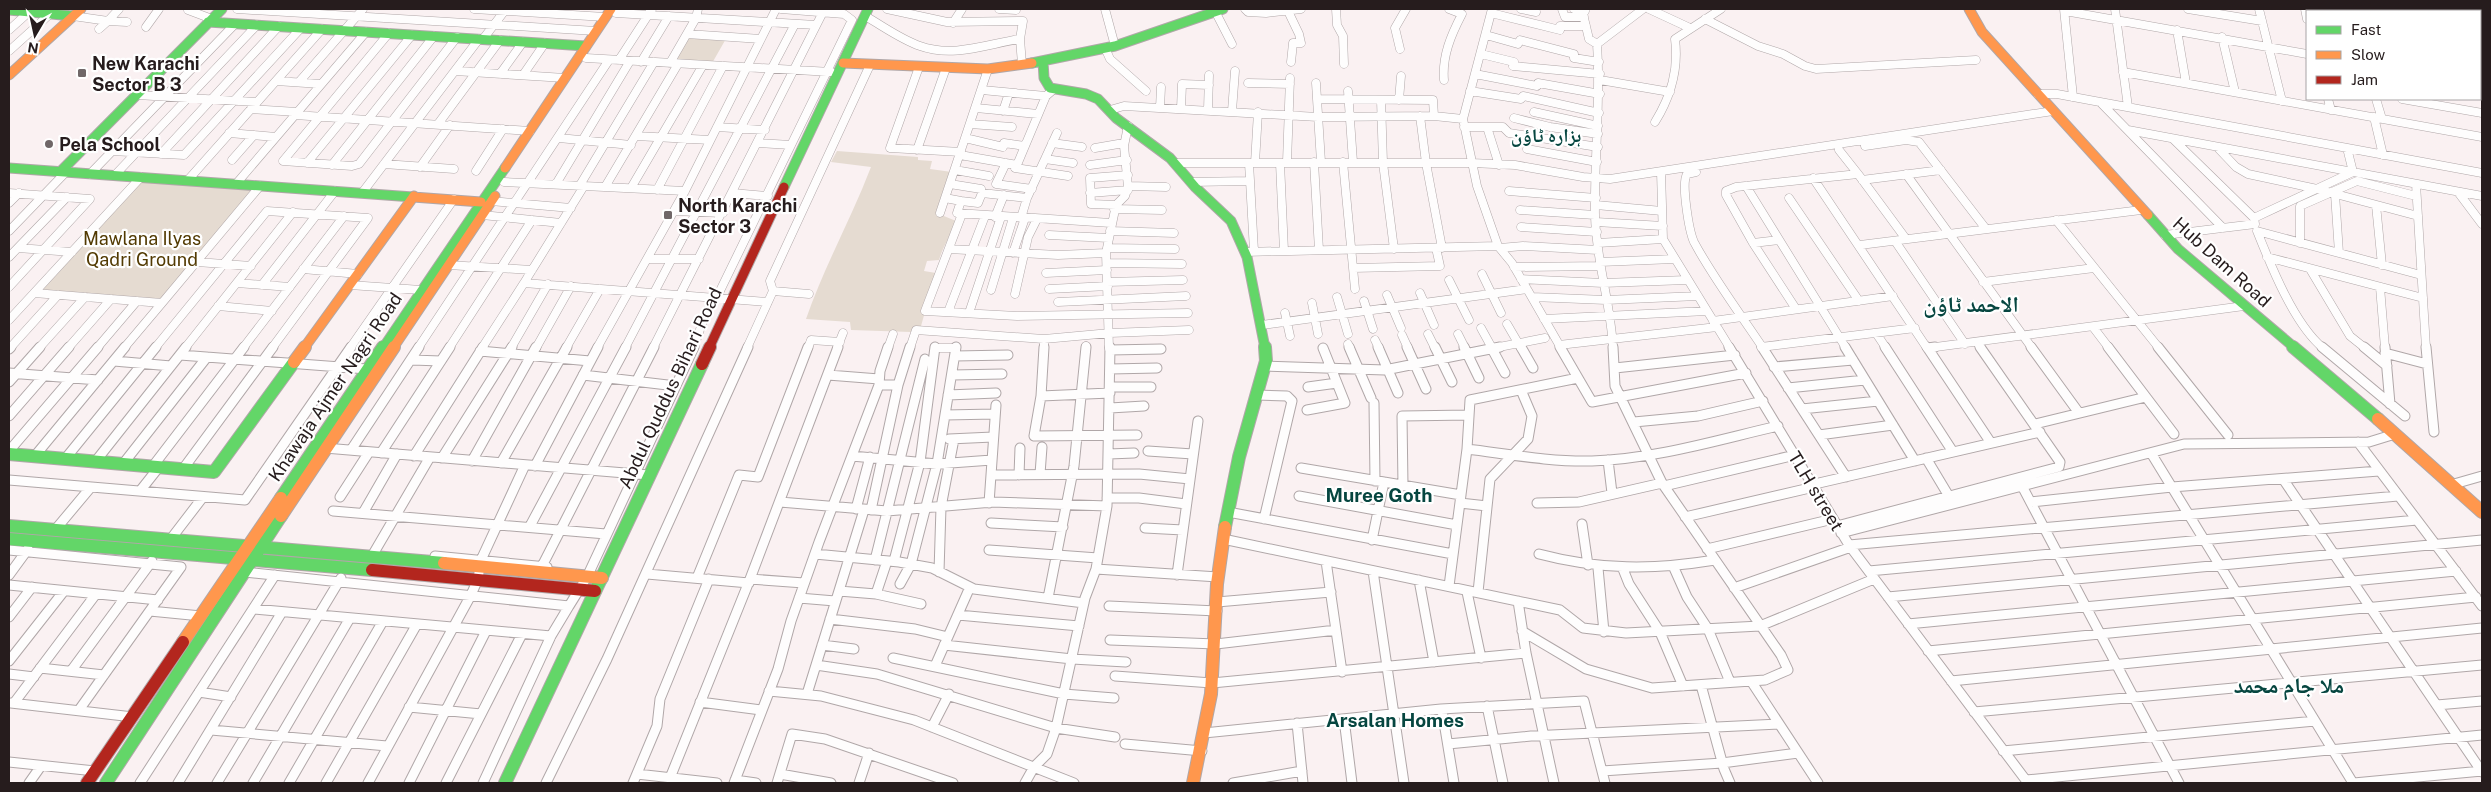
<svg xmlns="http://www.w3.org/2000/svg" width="2491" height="792" font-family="'Public Sans','Noto Naskh Arabic',sans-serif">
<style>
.green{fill:#e5dbd1}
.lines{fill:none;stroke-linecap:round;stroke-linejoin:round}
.street-far1-casing{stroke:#b0a7a8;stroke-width:9}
.street-casing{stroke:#b0a7a8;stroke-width:11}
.fast-far1-casing{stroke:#b0a7a8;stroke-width:11}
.fast-casing{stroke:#b0a7a8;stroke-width:14}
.slow-far1-casing{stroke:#b0a7a8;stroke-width:11}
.slow-casing{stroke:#b0a7a8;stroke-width:14}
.jam-far1-casing{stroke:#b0a7a8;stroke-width:11}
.jam-casing{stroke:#b0a7a8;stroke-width:14}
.street-far1{stroke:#fefdfd;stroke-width:8}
.street{stroke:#fefdfd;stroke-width:9}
.fast-far1{stroke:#63d668;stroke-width:9}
.fast{stroke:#63d668;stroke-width:12}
.slow-far1{stroke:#ff974d;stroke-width:9}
.slow{stroke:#ff974d;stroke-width:12}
.jam-far1{stroke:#b3261e;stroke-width:9}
.jam{stroke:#b3261e;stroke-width:12}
.poi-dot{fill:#706768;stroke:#fff;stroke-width:2}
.labels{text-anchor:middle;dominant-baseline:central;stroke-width:4.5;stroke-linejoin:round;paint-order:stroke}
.poi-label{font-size:18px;font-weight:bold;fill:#261c1d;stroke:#fff;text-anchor:start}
.park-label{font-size:18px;fill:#523a02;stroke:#fff}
.street-label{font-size:18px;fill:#261c1d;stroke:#fff}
.neighbourhood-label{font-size:19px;font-weight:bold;fill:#064640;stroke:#fff}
.district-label{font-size:22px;font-weight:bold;fill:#064640;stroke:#fff}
</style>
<rect width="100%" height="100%" fill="#faf1f2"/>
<path class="green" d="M687,34L727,37L711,65L670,63Z
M837,151L918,157V160L932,161L930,169L952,172L939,214L956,221C951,235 943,246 939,260L927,261L924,271L936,273L921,326L911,332L851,330L850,322L806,319C824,267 851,219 871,167L831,162Z
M143,177L259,185L160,302L36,292Z"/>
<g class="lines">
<g class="street-far1-casing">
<path id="street-far1" d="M237,9L596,31
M474,9L605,17
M887,9L947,22L1023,21L1020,39L1022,64
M999,9L1016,10
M1105,9L1115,46
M1214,9L1232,44
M1245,9L1248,12L1266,13L1301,9
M1287,9L1299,34L1301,43H1293L1291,62
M1336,9L1337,25L1343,36L1344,64
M1492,9L1463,119L1477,186L1498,246L1512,263L1561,348
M1521,9L1536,12
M1562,9L1565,17H1584
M1574,9L1585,11
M1649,9L1690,28
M2064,9L2073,97
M2115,9L2128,107
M2188,9L2262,21
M2259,9L2282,101
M2305,9L2307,19
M2349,9L2350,11
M2429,9L2444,11
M2452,9V11
M188,10L212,19
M2065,11L2307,54
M616,13L816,25
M1491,13L1560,30
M1583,14L1589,39L1597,44
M73,16L108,21L119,9
M865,16C883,26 900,39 920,46C953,58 987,44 1020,39
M1705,19L1758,46L1783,54L1805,66L1816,69L1976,60
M953,23L962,9
M1560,26H1586
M146,27L159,9
M99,29L108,21L127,22
M9,30L29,12
M2177,30L2186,83
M389,33L283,161L352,166L359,164L457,37
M687,34L761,39
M1486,35L1518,44L1520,40L1574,54V58L1599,62
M2222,37L2235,92
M483,39L506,9
M2480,42H2482
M1105,48L1110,59L1146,91
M1400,49L1395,28L1406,9
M9,51L50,14
M1481,54L1514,62L1513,66L1600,74
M586,58L831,72
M619,60L652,9
M641,62L669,16
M670,63L696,18L698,9
M919,67L890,148L961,152
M455,71L565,78
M2123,72L2482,137
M500,74L523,42
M1475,74L1537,86L1538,83L1600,94
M523,75L545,43
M1444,80C1442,56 1451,35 1462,14L1449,9
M1600,80L1670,92
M276,81L321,84
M299,82L363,9
M1248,83L1290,84
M1316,83L1321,162
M2480,88H2482
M982,90L1046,96
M1348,91L1353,162
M1470,91L1521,99L1523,96L1599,113
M2038,94H2057L2482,173
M137,95L257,102
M1317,99L1433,100L1434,116
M2328,99L2331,110
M2376,99L2382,119
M2402,99L2482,113
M1381,100L1383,163L1394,249
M1399,100L1401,76
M2101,103L2223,228
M976,108L1038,114
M1160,108L1161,87
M251,109L297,112
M1181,109L1182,84L1209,85
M1110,110L1124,106L1318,117L1434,116L1463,119
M1208,110L1209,75
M1003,111L1009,93
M1232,111L1235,71
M1534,112L1598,126
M295,115L530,131
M1420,116L1426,163L1442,248
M2374,117L2383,155
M1514,118L1550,127L1598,134
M1655,122C1671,96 1679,70 1675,39L1721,9
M438,124L500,40
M970,124L1012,127
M717,127L765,130
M1464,127H1503L1509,133L1598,147
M1487,127L1499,165
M2128,130L2482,196
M229,133L276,137
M636,136L710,140
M559,138L631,145
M965,138L1003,147L1004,143L1025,146
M2173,139L2254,218
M758,143L791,145
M1052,143L1082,147
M1865,146L1906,140L1919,142L1986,229
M2217,147L2236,167L2248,174L2317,189L2418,216
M1095,148L1124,143
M1527,149L1597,162
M917,150L946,68
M1839,150L1858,174
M112,151L184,155L301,28
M161,154L279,26
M960,155L1017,165L1046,96L1053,90
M1045,159L1073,163
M232,160L254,135
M1287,162L1290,78
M1314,162L1319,250
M1343,162L1355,289
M307,163L412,35
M1006,163L996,184L1032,189
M1175,163H1472L1515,165L1583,177L1610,179L2053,111
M1249,163L1254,251
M1255,163L1258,112
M1280,163L1284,251
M384,164L454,169
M332,165L434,36
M1017,165L1015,168L1068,176
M1090,165L1127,160
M420,167L450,125
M955,170L989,176
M476,171L503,129
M1661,172L1663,239L1730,348
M1696,172L1687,174C1681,183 1689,231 1694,242C1712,276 1741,315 1763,348
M90,174L235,24
M1906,174L2032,348
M115,175L257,25
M141,177L34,293L162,303L260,186
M1813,178L1927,348
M188,180L322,29
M1862,180L1941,170
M504,182L685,191
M1191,182L1249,181
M236,184L366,32
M556,184L630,61
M950,184L981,189
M2416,184L2426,348
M580,185L654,62
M584,186L524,283L768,302
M1129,186L1166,187
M1746,186L1846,348
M605,187L678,64
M631,188L703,65
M657,190L723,66
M1509,191L1596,198
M2458,192L2482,224
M9,193L90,199L9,287
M362,193L479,39
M732,193L768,196
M1090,193L1128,190
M2335,194L2339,253
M945,198L961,201L957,213L1111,223
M1789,198L1859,301
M491,201L571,208
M961,201L978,203L982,193L1027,198
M9,203L19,193
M1116,205L1091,204L1090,178L1128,175
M1596,205L1662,211
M2376,205L2382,265
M1114,209L1162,210
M1520,210L1595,215
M675,211L723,213
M940,213L988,69
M962,214L925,311L1017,316L1188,313
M482,215L561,223
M995,217L1004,195
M1021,218L1027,198L1057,133
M2056,220L2159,348
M1596,222L1663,226
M1521,227L1597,232
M9,231L66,172
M1110,231L1174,233
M1049,235L1109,238
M2165,235L2255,224L2254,218L2353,172L2347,148
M1895,241L1965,344
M1598,243L1663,239
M1753,243L1779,240
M2300,243V206L2357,181L2416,196
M1860,245L2141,210
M18,248L72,252
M1107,248L1175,249
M1500,248L1523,246L1598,250
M949,249L1058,255L1106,253
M1245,252L1498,246
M1013,253L1025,218
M9,257L67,197
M2267,257L2423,298
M648,259H699
M197,262L251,266
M1600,262L1674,259
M1107,263L1182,264
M448,265L532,270
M1514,267L1600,266
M1353,268L1440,266L1436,248
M303,269L358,274
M2310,269L2350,336L2365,348
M1046,273L1107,270
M1482,274L1501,313
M1521,279L1603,283L1687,280
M1449,280L1469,320
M1107,282L1183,280
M1983,282L2094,268
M237,283L290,287
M262,285L335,191
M350,285L421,290
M2380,287L2385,348
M1049,289L1108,286
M991,290L1013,218
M773,291L770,281L870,65
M1420,293L1434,325
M1015,294L1028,237L1037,219
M1387,295L1401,328
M1337,297L1348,334
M1532,297L1606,300L1698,296
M1364,301L1373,329
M1058,302L1186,296
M1312,303L1318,334
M218,306L272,311
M1796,309L1753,243L1726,195V191L1736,187L1858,174L1906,239
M948,312L985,216
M969,313L1001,217
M1285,313L1290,336
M1544,319L1707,311
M9,320L34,293
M1713,321L1893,296
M1507,324L1521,348
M1262,325L1527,289
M2093,327L2109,348
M1481,328L1492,348
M1876,333L1886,348
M1428,334L1435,348
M1458,334L1465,348
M1402,335L1408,348
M1375,340L1379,348
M1977,342L1981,348
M1348,344L1350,348
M1559,345L1717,327
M1761,347L1915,328
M10,348L58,295
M39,348L85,297
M68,348L111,299
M97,348L137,301
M124,348L162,303
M155,348L267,211L368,218L272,348
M185,348L293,212
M243,348L344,216
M350,348L454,199
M418,348L609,60
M449,348L532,220
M482,348L524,283
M511,348L548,284
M536,348L571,286
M566,348L600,289
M597,348L685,191L776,9
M625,348L795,24
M653,348L823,12
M693,348C702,329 702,313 717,297L852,20L844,14L781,9
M747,348L773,291L809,294
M808,348L811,340L840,342
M837,348L843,333
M888,348L893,334
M910,348L916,330L1044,339L1110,333L1189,330
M935,348H956
M1044,348V339
M1086,348V346
M1109,348L1106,253L1116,205L1125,196L1128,187L1124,146L1128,126
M1494,348L1545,338
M1613,348C1611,304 1596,261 1595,216C1594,158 1601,102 1597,44L1643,9
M1928,348L2244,306
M2323,348C2294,324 2271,266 2257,231L2421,275"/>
</g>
<g class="street-casing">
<path id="street" d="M1044,347L1041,396L1034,436L1137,435
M1349,347L1371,398
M1378,347L1398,393
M1407,347L1426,389
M1435,347L1452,382
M1464,347L1479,378
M1491,347L1505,373
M1521,347L1533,368
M1560,347L1592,402L1746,373
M1729,347L1849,545L2028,783
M1762,347L1846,477
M1845,347L1915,461
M1885,347L1953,452
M1927,347L1991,443
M2031,347L2079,413
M2108,347L2174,434
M2158,347L2228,435
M2322,347L2405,416
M2364,347L2387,366
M2385,347L2390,404
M2426,347L2434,432
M1928,348L1935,347
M9,349L11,347
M1110,350L1161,349
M480,351L590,361
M2385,353L2427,364
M180,355L367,369
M955,356L1008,355
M412,360L441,361
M114,361L171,366
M1265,366L1385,370L1500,347
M1774,367L1853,360
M1615,368L1735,355
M1110,369L1157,368
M9,373L98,380
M583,375L676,386
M828,375L879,379
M952,375L1002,374
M9,382L40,347
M879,385H898
M1110,387H1151
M1308,387L1337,383
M1788,388L1865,380
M948,395L996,393
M1256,395L1287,396L1292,401L1264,519
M1041,396L1110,393
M1374,403L1375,481
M1110,408L1144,406
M1802,409L1878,401
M1307,410L1345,403L1323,348
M945,415L995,414
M9,416L69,347
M1634,422L1698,416L1763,401
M2035,424L2146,397
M1819,435L1893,425
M949,439L993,437
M2358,442L2482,606
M325,448L649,475
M1467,449C1508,454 1550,462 1592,461C1655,459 1717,440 1778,426
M351,450L419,347
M9,451L98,347
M1148,451L1193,454
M381,453L450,347
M2151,453L2353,783
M1109,454L1134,453
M414,456L483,347
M852,456L937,464L992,460
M34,457L125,347
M442,458L512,347
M1926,458L1950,498
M65,459L156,347
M1608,460L1612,493
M472,461L536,347
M95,462L186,347
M501,463L567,347
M123,464L207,357
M153,466L244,347
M535,466L598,347
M1301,468L1461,495
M183,469L273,347
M1040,474L1042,447
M991,475L1139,474L1190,479
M1019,475L1020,448
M2283,479L2482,772
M9,480L245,500L351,347
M1819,483L2040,432
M2454,484L2482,476
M1403,486L1402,416L1469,415
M1664,486L1795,455
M2022,486L2179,783
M140,491L159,467
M1299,496L1457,525
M340,497L369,452
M1107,498H1139L1186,504
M780,502L887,511L993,502L1107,506
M2031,502L2172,487L2379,471
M989,503L996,405
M1460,503L1487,506
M1537,503L1579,502L1662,483
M856,509L870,457
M871,510L898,385L910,347
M333,511L606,534
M1228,512L1453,554
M363,513L397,454
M1685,517L1814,487
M991,523L1063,527
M1582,524L1588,565
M530,526L626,347
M1837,526L2059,467L2060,462L1980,347
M1145,528L1183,530
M55,530L91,487
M1841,533L2184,444L2369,442L2395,434
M1223,539L1560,610L1583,628L1626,633L1760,626L1874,579
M170,540L203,497
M1372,540L1384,482
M1849,545L2398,496
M1707,549L1833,519
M9,550L181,567
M989,550L1098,558
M815,554L899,562L932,568L974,589L1084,603
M1539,554C1599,570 1654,570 1715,560
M372,556L430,457
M435,556L547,567
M875,560L925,359
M894,561L920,462L935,347
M1326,561L1342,672
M1598,568L1604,632
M1674,568L1687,597L1708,629L1730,682
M1096,569L1218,577
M1623,569L1629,584L1660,632L1683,686
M1373,571L1404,783
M1869,571L2417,520
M245,572L569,606L587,577L694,347
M539,572L654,347
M939,572L941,507L954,439
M647,574L749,583
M9,575L28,549
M1177,575L1198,421
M697,578L739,475L758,477L808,347
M750,579L804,583
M1419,580L1434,662
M900,584L911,564L937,464L956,347
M9,585L158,600
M1449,586L1467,449L1470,400L1578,378
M1734,588L1851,547
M839,591L876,594L921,604
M1467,592L1481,658
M1478,592L1490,479L1528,439L1532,416L1521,390
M876,594L887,561
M1888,597L2482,540
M799,598L835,601
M1048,598L1074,466L1086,347
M1518,601L1526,653L1554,783
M1217,602L1331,592
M1109,606L1217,611
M253,609L551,636
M150,611L201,616
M958,615L1079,626
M9,617L32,587
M830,619L915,629L948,637
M1908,624L2456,571
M1522,631L1586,669L1652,688L1765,680L1788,670L1781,655L1662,483L1615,386L1613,347
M1110,640L1216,644L1336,630
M822,645L854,649
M944,645L1072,659L1126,662
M1928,651L2476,597
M893,658L1064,694L1114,698
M9,661L64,591
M816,665L877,674L1056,728L1115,737
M935,666L970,587
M40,668L104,675
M71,671L152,561
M9,674L34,677
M1115,676L1212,683L1526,653
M1751,681L1818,783
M1951,681L2482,628
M1701,685L1724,769L1730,783
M769,691L821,696L914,720L1074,783
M199,692L231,697
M807,694L864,510
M700,702L761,710
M11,703L133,717
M14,703L96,594
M2437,705L2482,701
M1487,706L1503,783
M409,707L481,714
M79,710L181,567
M1442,710L1454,783
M1974,712L2482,665
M1344,719L1352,783
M1297,723L1303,783
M932,727L949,694
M211,730L387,746
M1204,733L1441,709L1584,701L1605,783
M1125,744L1202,751
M1448,744L1531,736L1779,724
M2003,751L2315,721
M9,762L95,771
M1602,771L1722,763L1798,753
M637,774L717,783
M780,774L831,783
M735,780L756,783
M2026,780L2482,735
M29,783L41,766
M140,783L275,575
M178,783L282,612
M217,783L341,578
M253,783L350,618
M289,783L383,621
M326,783L417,624
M368,783L471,595L478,579L481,560L525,465
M409,783L486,631
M446,783L522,634
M483,783L551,636L569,606
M546,783L607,659L748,347
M633,783L657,726L660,699L709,579
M668,783L750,579L838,347
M734,783L778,669L791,621L819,542L879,385L880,371L888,347
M777,783L792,734L825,739L953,783
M859,783L869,753
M1025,783L1034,767L1047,754L1056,728L1085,598L1096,569L1107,506L1110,347
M1233,783L1302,771
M2354,783L2482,771"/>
</g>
<g class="fast-far1-casing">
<path id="fast-far1" d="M9,10L73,16
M208,22L586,46
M1043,61L1044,78L1050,88L1086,94L1098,99L1116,118L1170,158L1195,187L1231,221L1247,257L1265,348
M1032,63L1115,46L1223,9
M9,168L413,197
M61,171L222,9
M784,187L868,9
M2148,215L2178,249L2295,348
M383,348L505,168"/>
</g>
<g class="fast-casing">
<path id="fast" d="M2293,347L2378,419
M9,454L214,472L294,362
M281,498L383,347
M9,526L444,563
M1225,527L1239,457L1266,361L1265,347
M9,539L372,570
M106,783L281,516
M505,783L702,364"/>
</g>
<g class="slow-far1-casing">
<path id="slow-far1" d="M1969,9L1982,32L2148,215
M843,63L988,69L1032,63
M9,75L81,9
M505,168L611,9
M413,197L481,202
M304,348L414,196
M393,348L495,196"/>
</g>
<g class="slow-casing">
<path id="slow" d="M294,362L305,347
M2378,419L2482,512
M281,516L394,347
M444,563L602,578
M183,642L281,498
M1193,783L1211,694L1217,584L1225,527"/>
</g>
<g class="jam-far1-casing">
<path id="jam-far1" d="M709,348L784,187"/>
</g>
<g class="jam-casing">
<path id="jam" d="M702,364L710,347
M372,570L595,591
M87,783L183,642"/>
</g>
<use href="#street-far1" class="street-far1"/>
<use href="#street" class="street"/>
<use href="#fast-far1" class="fast-far1"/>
<use href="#fast" class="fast"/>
<use href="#slow-far1" class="slow-far1"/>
<use href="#slow" class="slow"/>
<use href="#jam-far1" class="jam-far1"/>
<use href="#jam" class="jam"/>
</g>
<g class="poi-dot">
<rect x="77" y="68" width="10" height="10" rx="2.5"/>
<circle cx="49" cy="144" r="5"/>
<rect x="663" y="210" width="10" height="10" rx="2.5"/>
</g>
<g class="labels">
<g class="poi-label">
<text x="92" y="63">New Karachi<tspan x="92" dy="21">Sector B 3</tspan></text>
<text x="59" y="144">Pela School</text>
<text x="678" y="205">North Karachi<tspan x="678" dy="21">Sector 3</tspan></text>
</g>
<g class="park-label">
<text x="142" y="238">Mawlana Ilyas<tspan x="142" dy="21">Qadri Ground</tspan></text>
</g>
<g class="street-label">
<text transform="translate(2222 262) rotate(42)">Hub Dam Road</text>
<text transform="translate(335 387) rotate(-56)">Khawaja Ajmer Nagri Road</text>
<text transform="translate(670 388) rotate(-65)">Abdul Quddus Bihari Road</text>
<text transform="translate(1816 491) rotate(59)">TLH street</text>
</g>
<g class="neighbourhood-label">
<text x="1546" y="135">ہزارہ ٹاؤن</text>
<text x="1379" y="495">Muree Goth</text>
<text x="1395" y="720">Arsalan Homes</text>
</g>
<g class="district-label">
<text x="1971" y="304">الاحمد ٹاؤن</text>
<text x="2289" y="685">ملا جام محمد</text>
</g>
</g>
<rect width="2491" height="792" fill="none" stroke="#261c1d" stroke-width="20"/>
<rect x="2306" y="10" width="175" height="90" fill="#ffffff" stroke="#a8a4a5"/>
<rect x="2316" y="26" width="25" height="8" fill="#63d668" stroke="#a8a4a5"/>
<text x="2351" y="35" font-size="15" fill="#261c1d">Fast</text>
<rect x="2316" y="51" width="25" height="8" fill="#ff974d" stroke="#a8a4a5"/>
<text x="2351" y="60" font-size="15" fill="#261c1d">Slow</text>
<rect x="2316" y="76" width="25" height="8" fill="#b3261e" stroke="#a8a4a5"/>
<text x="2351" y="85" font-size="15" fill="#261c1d">Jam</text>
<g transform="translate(35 35) rotate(189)" stroke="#ffffff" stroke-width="4" paint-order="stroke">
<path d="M0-4L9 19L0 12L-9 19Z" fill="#261c1d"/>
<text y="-8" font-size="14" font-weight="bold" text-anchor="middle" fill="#261c1d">N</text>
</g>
</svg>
